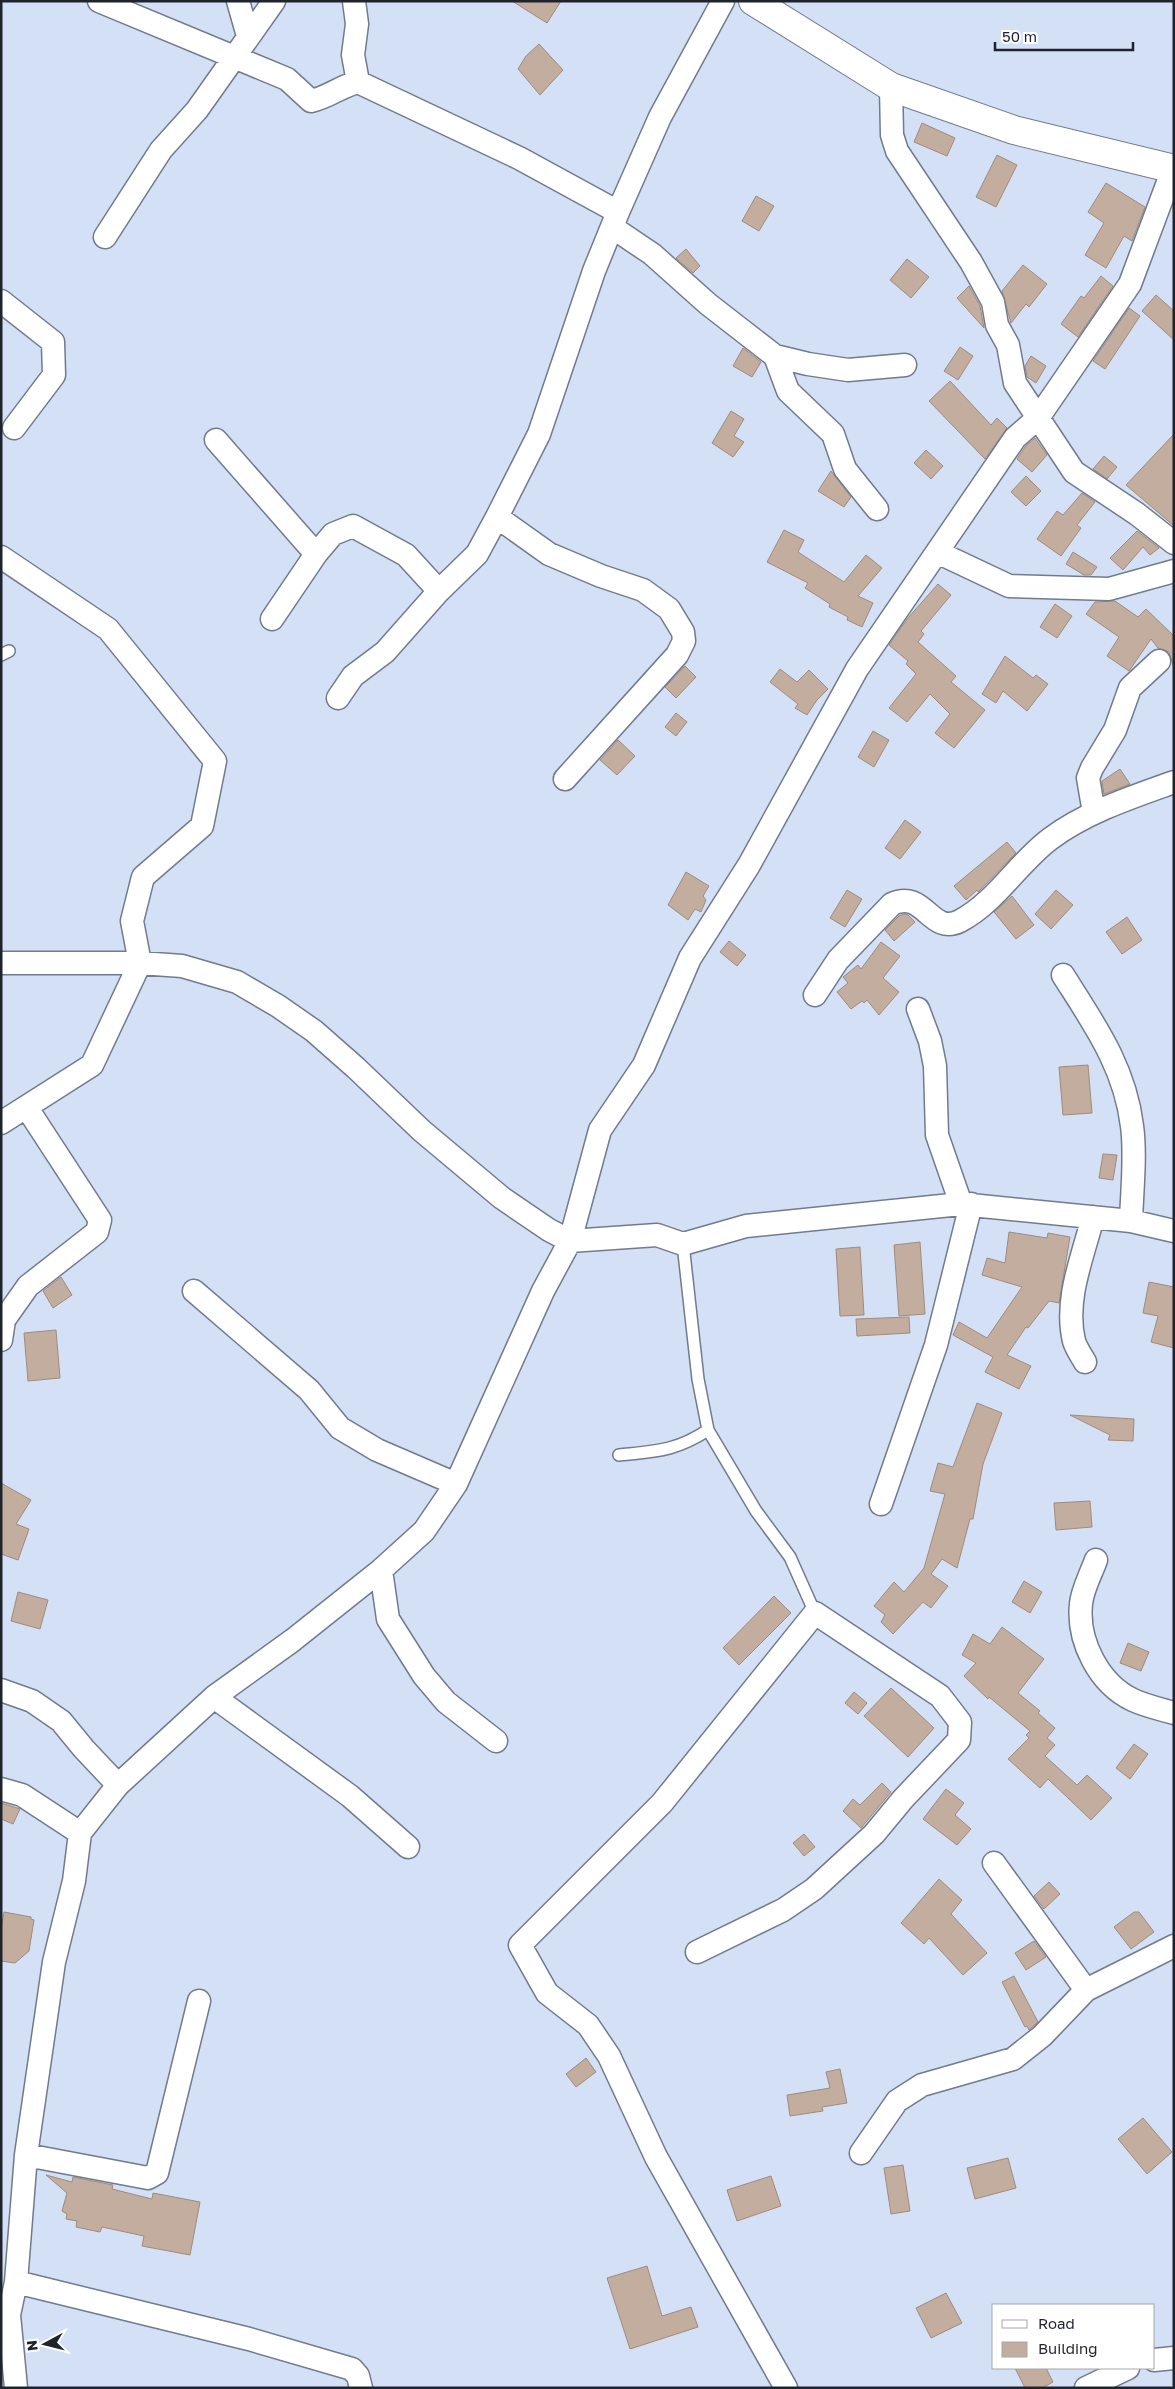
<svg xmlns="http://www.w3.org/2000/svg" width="1175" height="2389" font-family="'Golos Text',sans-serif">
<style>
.building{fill:#c3ad9e;stroke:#a08b7d}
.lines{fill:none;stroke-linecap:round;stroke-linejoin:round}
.service-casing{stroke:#707b8e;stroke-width:14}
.minor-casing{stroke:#707b8e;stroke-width:25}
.tertiary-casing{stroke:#707b8e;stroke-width:30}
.service{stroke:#fff;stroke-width:11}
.minor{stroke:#fff;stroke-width:22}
.tertiary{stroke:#fff;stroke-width:28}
</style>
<rect width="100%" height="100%" fill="#d4e0f6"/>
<path class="building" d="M512,1H561L547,23Z
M539,44L563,70L540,95L518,69L526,56Z
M922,123L955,138L947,156L914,142Z
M997,155L1017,165L996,207L976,197Z
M1106,183L1145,207L1132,241L1124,236L1106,268L1085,255L1104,223L1088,212Z
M756,196L774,206L759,231L742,221Z
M686,249L700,266L693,273L676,258Z
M907,259L929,277L911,298L890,280Z
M1023,265L1047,284L1029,307L1026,304L1011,323L1002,291Z
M1101,276L1113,286L1078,337L1061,324L1081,296L1084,298Z
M969,286L980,306L984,328L957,298Z
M1156,295L1174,311V340L1142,311Z
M1129,308L1140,316L1105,369L1093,361Z
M960,347L973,356L958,380L944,371Z
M743,348L761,362L752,377L733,366Z
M1031,356L1046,366L1036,383L1027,377L1025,366Z
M950,381L991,425L997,418L1007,428L985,459L929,401Z
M731,411L744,419L734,436L744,442L733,457L712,443Z
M1174,434V526L1126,485Z
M1035,438L1047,455L1032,472L1017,459L1025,447Z
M926,450L943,466L931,479L914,463Z
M1104,456L1117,467L1107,479L1093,469Z
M831,471L851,497L844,507L818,491Z
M1026,476L1041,491L1026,506L1011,492Z
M1082,493L1095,502L1077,525L1081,528L1061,556L1037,539L1057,511L1063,515Z
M784,530L804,540L798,552L844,582L866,555L882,568L858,596L873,603L862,627L847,620L848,617L829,607L830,604L805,588L808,583L767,562Z
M1137,531L1159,548L1150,555L1143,547L1123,570L1110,558Z
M1073,552L1097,567L1091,575H1084L1066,564Z
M938,584L951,595L921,631L924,634L918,642L956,676L951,682L985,710L954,748L935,733L950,714L930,694L907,722L889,708L916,674L906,664L908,661L889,645L907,619Z
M1115,601L1138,617L1146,609L1174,636V668L1169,652L1158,648L1151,639L1129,671L1107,656L1119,637L1086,614L1095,602Z
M1055,604L1072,616L1057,638L1040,627Z
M1005,656L1033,678L1036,675L1048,684L1027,711L1003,691L996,703L982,694Z
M685,666L696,677L676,698L665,687Z
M780,669L797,682L809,670L828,689L817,700L807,715L795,708L798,704L770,682Z
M676,713L687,722L676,736L665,727Z
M873,731L889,740L874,767L858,757Z
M618,740L635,756L617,775L600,760Z
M1120,769L1130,784L1104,794L1102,781Z
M905,820L921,832L900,859L885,848Z
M1007,842L1016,853L978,892L977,890L966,900L954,886Z
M686,872L709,886L703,896L706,900L701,912L695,909L688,920L668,905Z
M847,890L862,899L845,927L830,918Z
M1056,890L1073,905L1051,929L1035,914Z
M1012,896L1034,925L1016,939L994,912Z
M904,914L908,915L915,922L894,941L885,930L899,916Z
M1127,917L1142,940L1122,954L1106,932Z
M729,941L746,955L737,966L720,952Z
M881,942L900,956L883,978L899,992L879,1015L867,1000L864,1003L862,1001L851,1009L837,992L848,983L843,977L858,965L861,969Z
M1088,1065L1092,1113L1063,1115L1059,1067Z
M1103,1154L1117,1155L1113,1180L1099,1178Z
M1009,1232L1047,1238L1048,1233L1070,1237L1059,1303L1049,1301L1028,1328L1026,1327L1007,1355L1031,1366L1019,1389L985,1372L993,1357L953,1335L959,1322L987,1338L1022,1287L982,1275L987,1258L1005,1263Z
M920,1242L925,1314L899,1316L894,1245Z
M860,1247L864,1315L840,1316L836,1249Z
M61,1277L72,1295L53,1308L43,1291Z
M1149,1282L1174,1287V1348L1151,1342L1158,1316L1143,1313Z
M909,1317L910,1333L857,1336L856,1319Z
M56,1330L60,1378L28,1381L24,1333Z
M977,1403L1002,1413L983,1464L973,1519H970L957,1568L942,1559L931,1574L948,1586L931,1608L923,1602L893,1634L881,1622L885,1615L874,1606L894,1582L904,1592L924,1568L945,1494L930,1491L938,1463L953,1467Z
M1070,1415L1134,1419L1133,1441L1108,1440L1110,1435Z
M1,1483L31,1500L16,1524L29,1529L18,1560L1,1554Z
M1090,1501L1092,1527L1056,1530L1054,1503Z
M1024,1581L1042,1592L1030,1613L1012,1602Z
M18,1592L48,1600L40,1629L11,1621Z
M774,1596L791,1613L739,1665L723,1648Z
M1002,1627L1044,1659L1018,1693L1040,1711L1038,1713L1055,1728L1047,1738L1055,1745L1045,1756L1077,1785L1087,1775L1112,1798L1091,1820L1048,1779L1040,1788L1008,1759L1029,1738L1026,1735L1030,1731L989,1697L988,1699L964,1676L976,1663L962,1655L973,1634L990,1644Z
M1128,1643L1149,1652L1141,1671L1120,1663Z
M891,1688L934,1728L908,1757L864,1716Z
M854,1692L867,1703L858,1714L845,1703Z
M1134,1744L1148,1754L1130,1779L1116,1768Z
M882,1783L891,1792L861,1828L843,1811L853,1799L860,1805Z
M946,1789L964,1803L955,1815L971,1829L957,1845L923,1819Z
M1,1803L20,1809L13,1824L1,1819Z
M804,1834L815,1847L804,1856L793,1843Z
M939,1879L962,1900L951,1914L987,1953L963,1975L929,1938L924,1944L901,1923Z
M1049,1882L1060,1894L1044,1909L1034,1896Z
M4,1912L31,1917V1919L34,1920L29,1951L15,1963L1,1961V1928Z
M1134,1912H1139L1154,1932L1131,1949L1114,1927Z
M1034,1941L1046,1957L1026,1970L1015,1953Z
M1014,1976L1038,2022L1029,2030L1027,2026L1025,2027L1002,1982Z
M586,2058L596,2072L576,2087L566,2074Z
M840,2069L847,2103L822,2107L823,2111L790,2116L787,2095L830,2088L826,2072Z
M1143,2118L1172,2152L1147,2174L1118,2139Z
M1008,2158L1016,2188L975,2199L967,2168Z
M903,2165L910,2211L891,2214L884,2168Z
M46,2175L72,2182L73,2177L113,2185L112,2189L152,2199L153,2193L200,2202L190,2255L142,2246L144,2236L102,2227L100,2232L76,2227L77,2221L66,2219L67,2214L62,2211L67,2193Z
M771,2176L781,2206L737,2221L727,2190Z
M647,2266L662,2316L691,2307L698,2327L630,2349L607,2278Z
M946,2293L962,2323L931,2338L916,2308Z
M1015,2368H1046L1053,2382L1042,2388H1025Z"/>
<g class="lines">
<g class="service-casing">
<path id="service" d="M1,655L9,651
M683,1244L698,1379L708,1430L756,1511L790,1557L815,1613
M619,1455C657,1451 676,1451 708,1430"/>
</g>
<g class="minor-casing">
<path id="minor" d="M99,1L287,79L311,101C329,97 341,86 358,82L519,158L618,212
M238,1L248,36
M354,1L357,24L353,55L358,82
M891,87L892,135L897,151L971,262L993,302L997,325L1008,345L1015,383L1074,472L1137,514L1174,543
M612,227L652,254L708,304L775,356L808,364L848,370L905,365
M105,237L161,150L197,110L274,1
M1,301L53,342L54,375L14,428
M775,356L788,391L833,434L845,469L877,509
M216,440L316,554
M497,517L549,554L601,576L643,590L669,609L683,632L684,641L677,655L565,779
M937,552L1009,586L1109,589L1174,571
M1,557L108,629L215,761L202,826L143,877L132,921L140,963L92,1065L1,1123
M272,619L316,554L333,534L353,526L406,555L439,591
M338,698L353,676L385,652L439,591L477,554L497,517L539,434L594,271L618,212L660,117L723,1
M1094,813L1088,778L1092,768L1115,730L1130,688L1159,661
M1,963H140L182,966L237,982L278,1006L314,1031L356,1068L422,1131L502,1198L549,1230L570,1241L657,1235L683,1244L746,1226L961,1204L1131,1221L1174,1231
M1063,975C1094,1024 1125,1067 1132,1126C1136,1155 1132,1191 1131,1221
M815,995L838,960L892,904C925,889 930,936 960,921C996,902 1018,863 1050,839C1086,812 1132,797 1174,782
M918,1009L930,1041L935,1066L937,1135L961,1204
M194,1291L309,1390L340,1428L377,1450L456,1484
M1,1340L4,1320L28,1286L97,1232L100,1220L27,1108
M1085,1362C1081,1355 1076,1348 1074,1341C1064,1300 1083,1256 1093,1217
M881,1504L936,1345L971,1204
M1096,1560C1091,1574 1082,1590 1081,1604C1077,1641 1099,1684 1133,1700C1146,1706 1160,1709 1174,1713
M381,1570L388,1619L424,1676L446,1702L496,1741
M1,1690L32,1701L61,1721L84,1749L118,1785
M214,1697L350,1796L408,1847
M1,1789L22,1795L80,1833
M994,1863L1086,1990
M697,1952L783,1910L814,1889L874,1834L903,1799L959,1740L960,1722L940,1696L815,1613L662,1803L520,1945L547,1993L588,2025L609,2056L656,2157L786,2388
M861,2153L897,2101L922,2085L1013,2059L1042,2036L1086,1990L1174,1946
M26,2155L148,2178L157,2173L199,2001
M16,2282L249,2339L352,2369L358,2376L361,2388
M1154,2360L1174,2358
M16,2388L9,2315L16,2282L26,2155L54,1962L74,1881L80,1833L118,1785L214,1697L293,1640L381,1570L424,1531L456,1484L543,1291L570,1241L600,1130L644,1065L690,958L749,865L857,669L1015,438L1038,418L1130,284L1173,169
M1086,2388L1128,2368"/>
</g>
<g class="tertiary-casing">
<path id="tertiary" d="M753,1L891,87L1014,130L1174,169"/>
</g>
<use href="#service" class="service"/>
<use href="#minor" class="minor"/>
<use href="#tertiary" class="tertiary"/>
</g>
<rect width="1175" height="2389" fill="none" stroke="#1f242c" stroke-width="5"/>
<rect x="992" y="2304" width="162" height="65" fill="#ffffff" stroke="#a5a7ab"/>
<rect x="1002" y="2320" width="25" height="8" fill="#ffffff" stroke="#a5a7ab"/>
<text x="1038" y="2329" font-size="15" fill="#1f242c">Road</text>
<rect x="1002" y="2342" width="25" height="15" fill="#c3ad9e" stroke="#a5a7ab"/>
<text x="1038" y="2354" font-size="15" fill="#1f242c">Building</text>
<g transform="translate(45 2344) rotate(263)" stroke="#ffffff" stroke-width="4" paint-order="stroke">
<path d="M0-4L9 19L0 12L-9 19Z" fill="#1f242c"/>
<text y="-8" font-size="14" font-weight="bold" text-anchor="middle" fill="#1f242c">N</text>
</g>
<path d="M995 42v8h138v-8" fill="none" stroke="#1f242c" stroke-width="2.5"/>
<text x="1002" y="42" font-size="15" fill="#1f242c" stroke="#ffffff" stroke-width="4" paint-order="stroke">50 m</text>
</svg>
